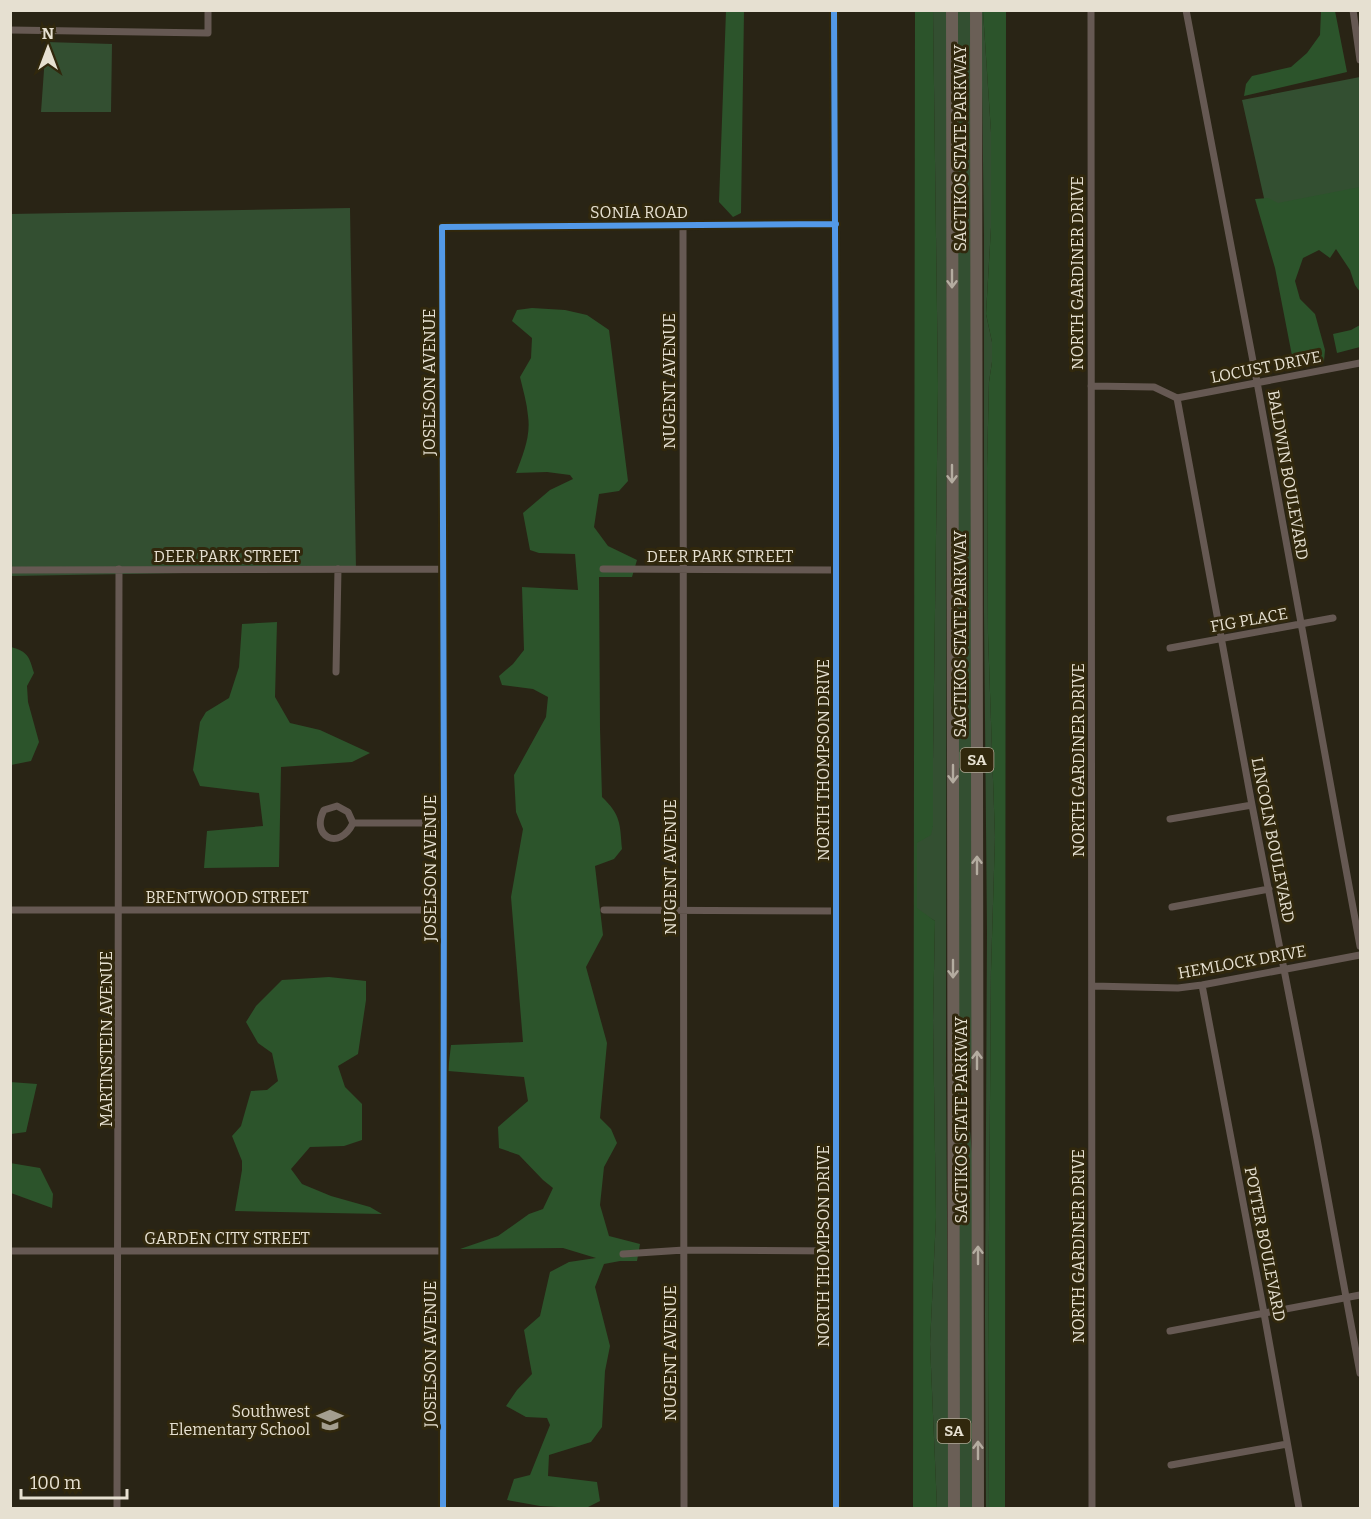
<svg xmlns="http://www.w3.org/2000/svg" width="1371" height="1519" font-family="Bitter,serif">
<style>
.green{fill:#334f31}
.forest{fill:#2c542b}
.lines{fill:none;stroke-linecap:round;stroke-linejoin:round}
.street{stroke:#665953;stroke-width:7}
.highway{stroke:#6a5f56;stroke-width:12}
.cycleway-casing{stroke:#31280d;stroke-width:10}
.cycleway{stroke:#5399e6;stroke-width:6}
.oneway{stroke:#b4aca0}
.labels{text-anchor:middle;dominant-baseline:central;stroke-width:6;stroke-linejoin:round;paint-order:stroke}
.shield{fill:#31280d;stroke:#b0a996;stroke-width:1.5}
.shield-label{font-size:15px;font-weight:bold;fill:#e6e0d1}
.street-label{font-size:16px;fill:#e6e0d1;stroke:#31280d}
.poi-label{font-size:16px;fill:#e6e0d1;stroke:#31280d;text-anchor:end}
</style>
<rect width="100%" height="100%" fill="#292415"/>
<path class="green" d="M947,10L946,1061L949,1508H937L930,1344L936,1217L933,1021L935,921L914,908V843L933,826V759L938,387L933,11Z
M956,11H971L973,1039L968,1093L966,1097L964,1098L962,1096L961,1093L963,1054H960V1049H957Z
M981,11H983L991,132V228L986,314L992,342V362L989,382L987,468L988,634L995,837L991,971L988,1363L989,1508H986L985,1316L987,932L984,613V236Z
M46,42L112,44L111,112H41Z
M1360,77V188L1266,207L1242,100Z
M350,208L356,570L11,576L10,214Z
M964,1107H967L968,1109L972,1153L973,1508H959L957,1157L961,1111Z"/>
<path class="forest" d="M933,10L938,387L933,759V826L931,835L917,843V908L935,921L933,1021L936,1217L930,1344L937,1508H913L915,11Z
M726,11H744L741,213L733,217L719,202Z
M983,11H1006L1005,1508H989L988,1363L991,971L995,837L988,634L987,468L989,382L992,362V342L986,314L991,228V132Z
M1321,11H1335L1347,72L1244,96L1246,84L1252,76L1291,67L1307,53L1320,35Z
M1360,187V292L1355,285L1350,270L1336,249L1330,258L1319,250L1303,258L1295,281L1300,299L1315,314L1325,350L1324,361L1294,366L1275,268L1255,199L1268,198L1278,203Z
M532,308L565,310L587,315L609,330L628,481L619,491L599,494L594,527L608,546L637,560L632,577H599L600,729L602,797C621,815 620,824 622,849L614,859L595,866L603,935L586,967L607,1043L600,1118L611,1129L617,1143L604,1167L600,1205L609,1236L640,1244L637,1261H620L604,1264L595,1287L610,1346L605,1371L602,1427L591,1442L549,1455L548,1476L597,1482L600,1501L586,1508H576L540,1506L507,1500L514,1479L530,1475L550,1425L547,1418L526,1417L506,1406L517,1390L532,1374L524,1330L540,1316L550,1272L569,1262L596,1258L563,1248L460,1249L498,1236L529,1214L543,1209L553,1188L543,1180L519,1155L499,1148L498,1127L528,1101L524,1077L448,1071L451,1045L523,1042L511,897L523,829L516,812L514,775L546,717L548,697L533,689L502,685L499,676L513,664L524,650L522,587L578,590L575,554L539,553L530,550L523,513L550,490L573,479L570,475L547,472L516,473C523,455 531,436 528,416C527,403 523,390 520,377L531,358L532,338L512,321L517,310Z
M1360,325V347L1337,353L1333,334L1351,330Z
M277,622L275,697L290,723L320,730L370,753L352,762L281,767L279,867L204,868L207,831L263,826L259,793L200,786L193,770L200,722L206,712L229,698L239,667L242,624Z
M11,647C28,652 29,656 34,673L27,686L28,702L39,742L31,761L11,765Z
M329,977L366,981V1000L358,1054L338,1066L345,1087L362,1104V1140L344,1146L310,1147L291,1169L302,1184L331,1196L370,1207L382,1214L235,1211L242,1170V1161L232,1136L241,1126L251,1091L267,1090L278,1081L272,1053L258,1043L246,1022L256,1006L282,980Z
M10,1082L37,1084L26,1132L11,1134Z
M10,1163L40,1168L53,1194L52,1208L11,1193Z"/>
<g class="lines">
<path class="street" d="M834,10L836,447V1508
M1091,10L1092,1508
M1186,10L1257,382L1360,946
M1353,10L1360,60
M10,30L208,33V10
M683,225L684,1508
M1091,386L1154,387L1177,398L1252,805L1317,1139L1360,1373
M1177,398L1360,363
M603,569L836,570
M10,570L443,569
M1170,648L1333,618
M336,672L338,569
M1170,819L1252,805
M353,823C339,852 310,836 324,810L337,806L348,812L353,823H444
M1172,907L1269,889
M10,910H444
M604,910L837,911
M1202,985L1264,1313L1299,1508
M1092,986L1178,988L1202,985L1360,955
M10,1251H443
M623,1254L684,1250L837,1251
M1170,1331L1360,1295
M1171,1465L1287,1444
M117,1508L119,569
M443,1508L444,823L442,227L836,224"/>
<path class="highway" d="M952,10L954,1508
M976,10L978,1508"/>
<g class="cycleway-casing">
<path id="cycleway" d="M834,10L836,447V1508
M443,1508L444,823L442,227L836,224"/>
</g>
<use href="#cycleway" class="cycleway"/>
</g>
<defs><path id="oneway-shaft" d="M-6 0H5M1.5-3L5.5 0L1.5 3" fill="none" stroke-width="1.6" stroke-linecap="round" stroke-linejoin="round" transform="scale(1.5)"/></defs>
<g class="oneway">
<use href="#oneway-shaft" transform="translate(952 279) rotate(90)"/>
<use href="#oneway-shaft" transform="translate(952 474) rotate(90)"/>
<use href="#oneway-shaft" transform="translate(953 774) rotate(90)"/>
<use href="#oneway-shaft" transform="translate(977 865) rotate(-90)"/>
<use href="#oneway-shaft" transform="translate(953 969) rotate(90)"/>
<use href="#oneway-shaft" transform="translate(977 1060) rotate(-90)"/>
<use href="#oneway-shaft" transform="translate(978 1255) rotate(-90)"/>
<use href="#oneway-shaft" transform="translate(978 1450) rotate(-90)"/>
</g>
<defs>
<g id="school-bare" transform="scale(2.07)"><path d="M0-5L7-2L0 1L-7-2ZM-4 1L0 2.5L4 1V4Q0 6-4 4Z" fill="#a49e8f" stroke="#31280d" stroke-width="2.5" paint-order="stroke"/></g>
</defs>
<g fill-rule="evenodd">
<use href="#school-bare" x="330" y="1420"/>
</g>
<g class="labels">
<g class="shield">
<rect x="960.5" y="748" width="33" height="24" rx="4.5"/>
<rect x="937.5" y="1419" width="33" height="24" rx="4.5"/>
</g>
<g class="shield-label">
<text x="977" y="760">SA</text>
<text x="954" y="1431">SA</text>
</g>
<g class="street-label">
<text transform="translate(960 148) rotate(-90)">SAGTIKOS STATE PARKWAY</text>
<text x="639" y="212">SONIA ROAD</text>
<text transform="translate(1077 273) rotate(-90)">NORTH GARDINER DRIVE</text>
<text transform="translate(1266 367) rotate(-11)">LOCUST DRIVE</text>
<text transform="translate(669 381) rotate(-90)">NUGENT AVENUE</text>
<text transform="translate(429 382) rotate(-90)">JOSELSON AVENUE</text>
<text transform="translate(1288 475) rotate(80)">BALDWIN BOULEVARD</text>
<text x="227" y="556">DEER PARK STREET</text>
<text x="720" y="556">DEER PARK STREET</text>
<text transform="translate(1249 620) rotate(-10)">FIG PLACE</text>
<text transform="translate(960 634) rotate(-90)">SAGTIKOS STATE PARKWAY</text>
<text transform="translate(823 760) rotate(-90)">NORTH THOMPSON DRIVE</text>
<text transform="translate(1078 760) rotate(-90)">NORTH GARDINER DRIVE</text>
<text transform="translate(1273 840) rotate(79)">LINCOLN BOULEVARD</text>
<text transform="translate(670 867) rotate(-90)">NUGENT AVENUE</text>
<text transform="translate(430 868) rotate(-90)">JOSELSON AVENUE</text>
<text x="227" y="897">BRENTWOOD STREET</text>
<text transform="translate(1242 962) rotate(-10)">HEMLOCK DRIVE</text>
<text transform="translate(106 1039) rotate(-90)">MARTINSTEIN AVENUE</text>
<text transform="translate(961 1120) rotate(-90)">SAGTIKOS STATE PARKWAY</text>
<text x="227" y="1238">GARDEN CITY STREET</text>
<text transform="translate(1265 1244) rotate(79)">POTTER BOULEVARD</text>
<text transform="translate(823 1246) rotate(-90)">NORTH THOMPSON DRIVE</text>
<text transform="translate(1078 1246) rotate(-90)">NORTH GARDINER DRIVE</text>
<text transform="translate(670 1353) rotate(-90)">NUGENT AVENUE</text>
<text transform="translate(430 1354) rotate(-90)">JOSELSON AVENUE</text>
</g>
<g class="poi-label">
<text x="310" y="1411">Southwest<tspan x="310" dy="18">Elementary School</tspan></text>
</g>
</g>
<rect width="1371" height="1519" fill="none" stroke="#e6e0d1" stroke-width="24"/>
<g transform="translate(48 48)" stroke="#31280d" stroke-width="4.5" paint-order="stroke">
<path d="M0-4.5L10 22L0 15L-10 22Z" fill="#e6e0d1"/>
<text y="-9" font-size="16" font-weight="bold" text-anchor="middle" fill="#e6e0d1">N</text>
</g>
<path d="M21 1489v9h106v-9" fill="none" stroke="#e6e0d1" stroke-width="3"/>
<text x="30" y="1489" font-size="18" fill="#e6e0d1" stroke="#31280d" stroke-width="4.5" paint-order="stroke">100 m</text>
</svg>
